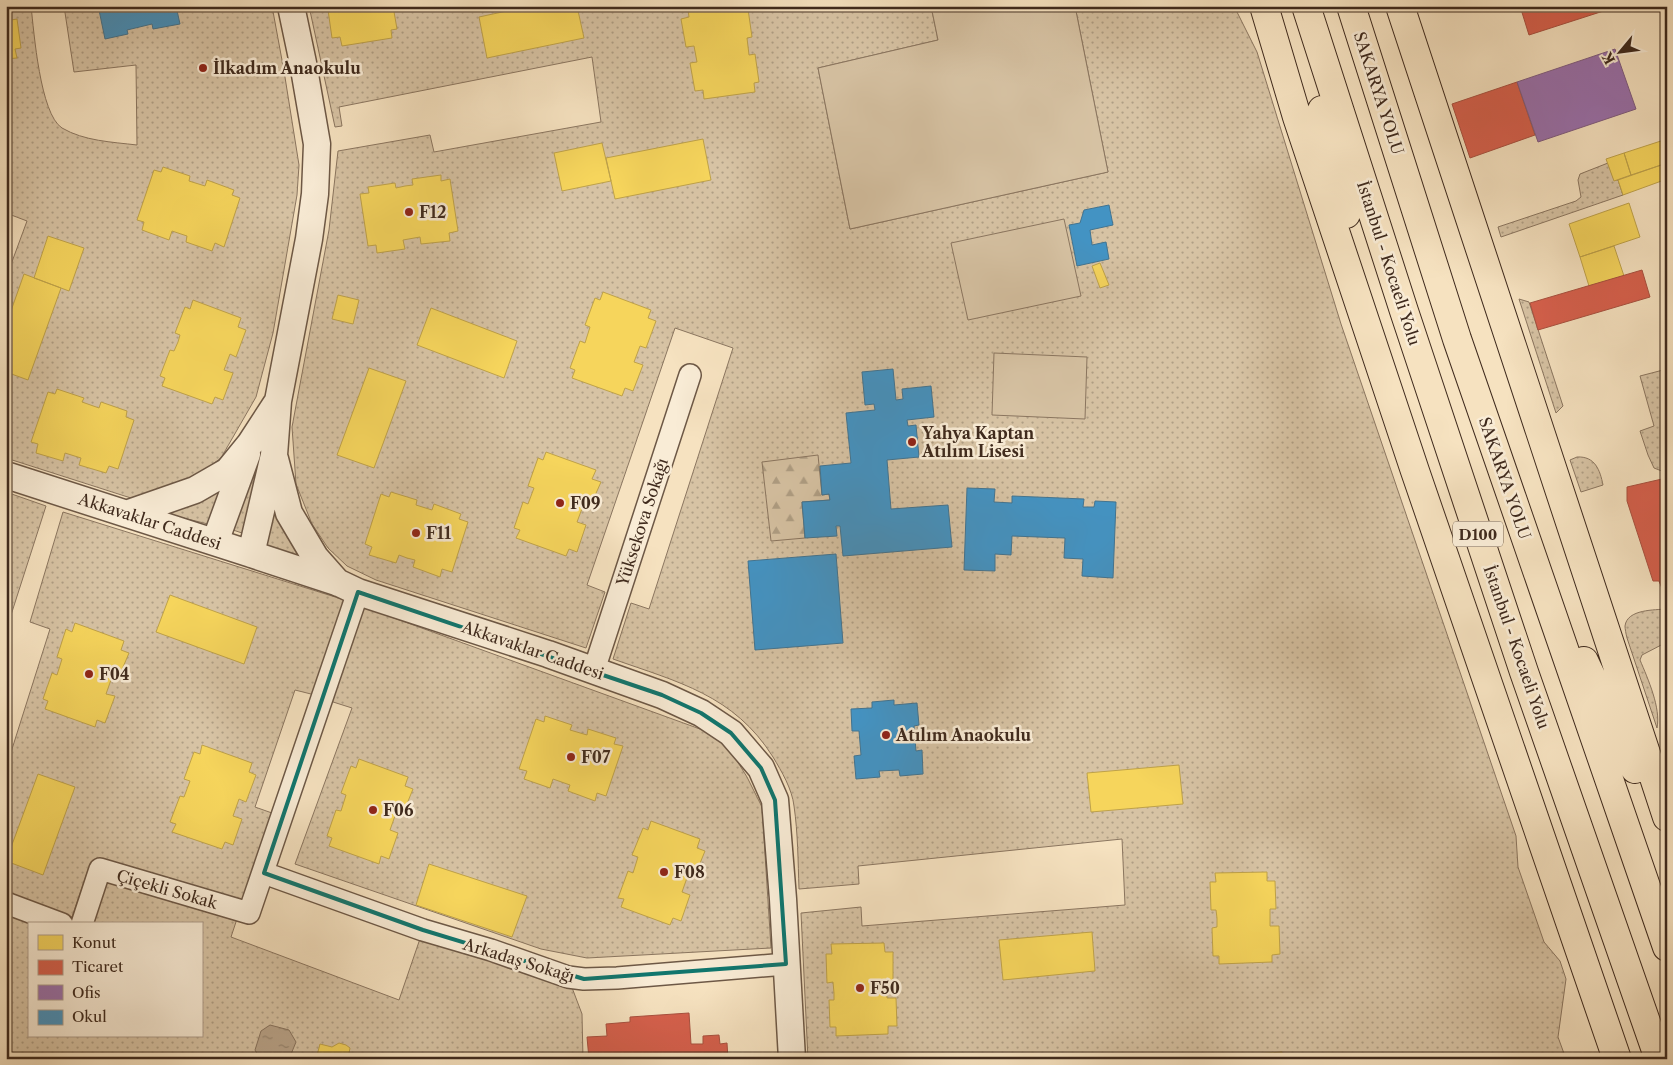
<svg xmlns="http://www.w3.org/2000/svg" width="1673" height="1065" font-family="'Libre Caslon Text',serif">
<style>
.grass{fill:url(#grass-dots);stroke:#8b7660}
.forest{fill:url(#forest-firs);stroke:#8b7660}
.garden{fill:#d7c3a4;stroke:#8b7660}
.water{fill:url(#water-ripples);stroke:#88735e}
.homes{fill:#f6d55c;stroke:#bfa249}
.shops{fill:#d6604d;stroke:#a9503f}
.offices{fill:#9970ab;stroke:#7e5b80}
.schools{fill:#4393c3;stroke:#427491}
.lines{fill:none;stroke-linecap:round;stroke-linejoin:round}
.minor-casing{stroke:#6d5846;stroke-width:24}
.tertiary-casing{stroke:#6d5846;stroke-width:29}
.trunk-casing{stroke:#3f2a1d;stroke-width:30}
.minor{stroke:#f9ecd6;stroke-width:21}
.tertiary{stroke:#f9ecd6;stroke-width:26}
.trunk{stroke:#f6e2c0;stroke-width:28}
.marked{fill:none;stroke:#0f766e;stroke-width:4;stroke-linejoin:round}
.poi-dot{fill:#8f2418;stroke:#f9ecd6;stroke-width:2}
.labels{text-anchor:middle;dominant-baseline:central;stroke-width:5;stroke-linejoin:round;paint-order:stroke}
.shield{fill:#f9ecd6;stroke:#776454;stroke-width:1}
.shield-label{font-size:15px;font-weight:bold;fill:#3f2a1d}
.poi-label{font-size:16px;font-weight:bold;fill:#3f2a1d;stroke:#f9ecd6;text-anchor:start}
.street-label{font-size:16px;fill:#3f2a1d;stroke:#f9ecd6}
</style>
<defs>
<pattern id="grass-dots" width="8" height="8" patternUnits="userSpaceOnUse" patternTransform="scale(1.25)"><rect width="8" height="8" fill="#d7c3a4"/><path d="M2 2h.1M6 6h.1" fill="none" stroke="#b09f85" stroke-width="1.8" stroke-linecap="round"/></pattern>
<pattern id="forest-firs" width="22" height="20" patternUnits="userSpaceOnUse" patternTransform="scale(1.25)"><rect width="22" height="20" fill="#d7c3a4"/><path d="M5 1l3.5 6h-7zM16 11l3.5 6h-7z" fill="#b09f85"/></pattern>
<pattern id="water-ripples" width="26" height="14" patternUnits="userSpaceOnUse" patternTransform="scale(1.25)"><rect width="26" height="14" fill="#b8a389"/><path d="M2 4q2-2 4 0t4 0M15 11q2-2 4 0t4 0" fill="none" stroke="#97856f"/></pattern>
</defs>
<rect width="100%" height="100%" fill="#f6e2c0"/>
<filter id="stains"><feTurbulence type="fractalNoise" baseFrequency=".004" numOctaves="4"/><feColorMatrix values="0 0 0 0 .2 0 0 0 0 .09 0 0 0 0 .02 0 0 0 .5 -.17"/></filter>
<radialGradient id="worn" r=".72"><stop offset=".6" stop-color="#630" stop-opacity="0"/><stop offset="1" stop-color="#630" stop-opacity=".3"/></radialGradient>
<path class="grass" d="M6,6H31C34,32 40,114 62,128C84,141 112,142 137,145L136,65L74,72L64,6H272L284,71L299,165L297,195L273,333L256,397L221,458L191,480L134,499L6,458V278L27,221L6,213Z
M309,6H931L938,40L818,68L850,229L1108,172L1075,6H1234L1257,52L1341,324L1516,836L1518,867L1544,942L1560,961L1566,979L1558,1037L1566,1059H808L801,913L861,907L862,926L1125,905L1122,839L858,866L859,884L799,889C798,862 798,833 794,806C792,789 782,772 773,757C734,695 678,682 613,659L631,603L649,609L733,348L675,328L587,585L605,592L586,648L376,580L347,566L328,548L312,524L296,484L292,427L329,230L338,151L430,135L434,152L601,122L592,57L339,107L342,126L335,127Z
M1608,163L1614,180H1618L1623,195L1501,237L1498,227L1576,201L1581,197L1578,180L1580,174Z
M1519,299L1529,302L1563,406L1556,413Z
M1667,369V473L1654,468L1648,455L1640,431L1654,426L1640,376Z
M265,440L248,535L227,528Z
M1577,457C1595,456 1600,470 1603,485L1581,492L1570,460Z
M228,480L212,525L167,514L194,502Z
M6,492L46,506L11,615L6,613Z
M272,497L306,559L262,545Z
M63,512L348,601L315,695L295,690L255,807L272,813L231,937L399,1000L423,930L568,977L582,1014L583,1059H6V913L34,924H29V1036H201V924H92L108,872L89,867L72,917L6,893V768L50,629L30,622Z
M361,606L711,733L734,756L747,777L762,807L771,948L587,958L541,949L295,864L352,708L330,701Z
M1667,609V642L1642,655L1640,660C1648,679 1661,708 1657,728L1627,638C1626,634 1625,629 1625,626C1627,609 1655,610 1667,609Z"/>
<path class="forest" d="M818,455L822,495L829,494L830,500L802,502L805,538L771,541L762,462Z"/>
<path class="garden" d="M931,6H1075L1108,172L850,229L818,68L938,40Z
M1064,219L1081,296L968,320L951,243Z
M994,353L1087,357L1085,419L992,415Z"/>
<path class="water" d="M270,1025L289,1030L296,1042L289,1059H260L255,1050L261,1031Z"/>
<path class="homes" d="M6,6H9L11,20L17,19L21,48L15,49L17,58L6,59Z
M334,6H393L397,29L391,30L392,38L342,46L340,37L332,38L328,10L334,9Z
M530,6H577L584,38L487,58L479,17Z
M712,6H741L742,10L748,9L752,37L747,38L749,55L755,54L759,82L754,83L755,92L704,99L703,90L695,91L690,63L697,62L694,46L686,47L681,19L689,17L688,10Z
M703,139L711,180L615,199L606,158Z
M1667,139V163L1631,175L1624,153Z
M602,143L611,181L562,191L554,153Z
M1624,153L1631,175L1614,181L1606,159Z
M1667,163V179L1623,195L1618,180Z
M163,167L190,176L189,181L205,186L207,180L234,190L232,195L240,198L224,247L215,243L212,251L186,242L187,236L172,231L169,240L142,230L144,222L137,220L154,170L161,172Z
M441,175V181L450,179L458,231L449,233L450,241L421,244L420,237L403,240L405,249L377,253L376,245L368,246L360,194L369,193L368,187L395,183L396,188L405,186L413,185L412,179Z
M1629,203L1640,237L1580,257L1569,224Z
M48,236L84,248L69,291L34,278Z
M1614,246L1624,276L1589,286L1580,257Z
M1100,263L1109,285L1100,288L1092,266Z
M24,274L61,288L28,380L6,372V325Z
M603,292L651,310L648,318L656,321L646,348L640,346L634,362L643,365L633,391L625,388L622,396L572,378L575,370L570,368L580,341L585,343L590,327L585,325L595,298L600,300Z
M338,295L359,300L353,324L332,319Z
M193,300L241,318L238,327L246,330L236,357L230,354L224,370L233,373L223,400L215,397L212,404L162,386L165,378L160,376L170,350L174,351L178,342L180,335L175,333L185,307L190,309Z
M431,308L517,341L504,378L417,345Z
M369,368L406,381L374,468L337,455Z
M57,389L84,398L82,402L99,408L101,402L127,411L126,417L134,420L118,469L109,466L106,473L79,465L81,458L65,453L63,461L36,453L38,444L31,442L48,392L55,394Z
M546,452L596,470L592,479L601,482L589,509L583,506L577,522L586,525L577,552L569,549L566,556L516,538L520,530L514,528L523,502L528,504L534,488L528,486L538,458L543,460Z
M391,492L417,500L416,505L432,510L434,504L461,514L459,519L468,522L452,572L442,569L440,577L413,567L415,560L407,558L399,555L396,563L369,555L372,547L365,544L381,494L389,497Z
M170,595L257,627L244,664L156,632Z
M75,623L124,641L121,650L129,653L118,679L112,677L106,694L115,696L105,723L97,720L95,727L45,709L48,701L43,699L52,673L57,675L62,659L57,657L66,629L72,632Z
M545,716L572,725L570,730L587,735L588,729L616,738L614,744L623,746L606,796L597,793L595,801L568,791L570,785L553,779L550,788L524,779L527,771L519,769L536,719L544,722Z
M202,745L252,763L249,772L256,775L246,802L239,799L233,816L242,819L233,845L225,842L222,849L172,832L176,824L170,822L180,796L184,797L190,781L184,779L194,752L200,754Z
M359,759L408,777L405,786L413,789L402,816L396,813L390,830L398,833L389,859L381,856L379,864L329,846L332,838L327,836L336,810L341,811L346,795L341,793L351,766L356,768Z
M1179,765L1183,804L1091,812L1087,773Z
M38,774L75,787L43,875L6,861Z
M651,821L700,839L697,848L705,851L694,878L688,875L682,892L690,895L681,921L673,918L670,925L621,907L624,899L618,898L628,871L633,873L638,857L632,855L643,828L648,830Z
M429,864L527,896L512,937L416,905Z
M1267,872V881H1275L1276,909H1270V926H1279L1280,954L1272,955V962L1219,964V956H1213L1212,928L1217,927V918L1216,910H1211L1210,882H1216L1215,873Z
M1092,932L1095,971L1003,980L999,940Z
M884,943L885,952H893V981H886L887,998H896L897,1026H888V1034L836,1036V1027H830L829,1000H834V993L833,982L827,983L826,954H832L831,944Z
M339,1043L346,1045L350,1048L349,1053L364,1057L363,1059H316L320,1044L332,1047Z
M1282,1052V1059H1254V1054Z
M1237,1057V1059H1209Z"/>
<path class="shops" d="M1520,6H1619L1529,35Z
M1517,82L1535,135L1470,158L1452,104Z
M1642,270L1650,297L1538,330L1530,303Z
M1662,479L1667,508V595L1665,596L1659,581H1653L1627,501V487Z
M689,1013L691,1044H703V1036L719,1035L720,1044L727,1043L728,1059H589L587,1037L607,1036L606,1024L630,1022V1017Z"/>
<path class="offices" d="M1615,49L1636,109L1538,142L1517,82Z"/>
<path class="schools" d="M102,6H176L180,24L153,29L152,24L127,30L128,34L105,39L99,10H103Z
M1109,205L1113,225L1090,230L1092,245L1106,242L1109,259L1077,266L1069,225L1080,223L1084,210Z
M893,369L896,400L903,399L902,389L931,386L934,417L907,420L908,426L916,425L919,457L887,460L891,509L948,505L952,547L843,556L840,526H836L837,536L805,538L802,502L830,500L829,494L822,495L820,466L851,463L846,413L875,410L874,404L865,405L862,372Z
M967,488L995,489L994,502L1012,503V496L1084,499L1083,507H1094L1095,501L1116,502L1113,578L1082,576L1083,559L1064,558L1065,538L1012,536L1011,555L995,554V571L964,570Z
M836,554L843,643L755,650L748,561Z
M894,700V705L917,703L919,725L914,726L916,751L922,750L923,774L900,776L899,770L879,771L880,777L856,779L854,756L861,755L859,731H852L851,709L872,708V702Z"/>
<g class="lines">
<g class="minor-casing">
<path id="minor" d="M594,670L690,375
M264,873L423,930L491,950L568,977L584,979L617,978L786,964
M6,903L62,924
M82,924L100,869L249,913L358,592"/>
</g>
<g class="tertiary-casing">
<path id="tertiary" d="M275,459L289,513L315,557L338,583
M6,475L251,554L339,583L358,592L548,654L662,695L701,713L731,733L761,768L775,800L783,899L792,1059
M129,513L195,490L228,471L250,444L276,404
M215,542L247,454
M251,554L274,455L278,401L309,239L315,194L317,144L303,63L291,6"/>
</g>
<g class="trunk-casing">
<path id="trunk" d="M1264,6L1297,117L1415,471L1617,1059
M1306,6L1404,311L1524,672L1659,1059
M1351,6L1457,339L1667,947
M1400,6L1667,817
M1322,110L1346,214
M1584,661L1635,769"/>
</g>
<use href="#minor" class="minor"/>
<use href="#tertiary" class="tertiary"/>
<use href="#trunk" class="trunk"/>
</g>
<path class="marked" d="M358,592L662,695L701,713L731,733L761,768L775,800L786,964L584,979L423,930L264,873Z"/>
<g class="poi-dot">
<circle cx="203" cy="68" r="5"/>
<circle cx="409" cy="212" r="5"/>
<circle cx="912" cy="442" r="5"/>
<circle cx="560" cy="503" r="5"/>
<circle cx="416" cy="533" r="5"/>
<circle cx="89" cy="674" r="5"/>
<circle cx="886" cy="735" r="5"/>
<circle cx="571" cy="757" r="5"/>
<circle cx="373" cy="810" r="5"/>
<circle cx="664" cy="872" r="5"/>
<circle cx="860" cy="988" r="5"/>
</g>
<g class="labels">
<rect class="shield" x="1453" y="521.5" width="50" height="25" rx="4"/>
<g class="shield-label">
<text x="1478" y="534">D100</text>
</g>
<g class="poi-label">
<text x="213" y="68">İlkadım Anaokulu</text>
<text x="419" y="212">F12</text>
<text x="922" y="433">Yahya Kaptan<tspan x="922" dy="18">Atılım Lisesi</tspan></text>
<text x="570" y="503">F09</text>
<text x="426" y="533">F11</text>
<text x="99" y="674">F04</text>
<text x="896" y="735">Atılım Anaokulu</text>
<text x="581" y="757">F07</text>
<text x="383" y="810">F06</text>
<text x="674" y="872">F08</text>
<text x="870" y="988">F50</text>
</g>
<g class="street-label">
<text transform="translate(1379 93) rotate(72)">SAKARYA YOLU</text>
<text transform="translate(1389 263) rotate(72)">İstanbul - Kocaeli Yolu</text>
<text transform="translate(1505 478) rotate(71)">SAKARYA YOLU</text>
<text transform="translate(150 521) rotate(18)">Akkavaklar Caddesi</text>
<text transform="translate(642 522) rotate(-72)">Yüksekova Sokağı</text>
<text transform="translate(1517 647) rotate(71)">İstanbul - Kocaeli Yolu</text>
<text transform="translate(533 650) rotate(19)">Akkavaklar Caddesi</text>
<text transform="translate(167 889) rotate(16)">Çiçekli Sokak</text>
<text transform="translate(519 960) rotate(17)">Arkadaş Sokağı</text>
</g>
</g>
<rect width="1673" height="1065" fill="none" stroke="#f6e2c0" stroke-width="25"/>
<rect x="8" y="8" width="1658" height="1050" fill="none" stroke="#3f2a1d" stroke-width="2.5"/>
<rect x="12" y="12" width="1648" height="1040" fill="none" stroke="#3f2a1d"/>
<rect x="28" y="922" width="175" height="115" fill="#f9ecd6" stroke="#af9e8c"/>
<rect x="38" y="935" width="25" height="15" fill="#f6d55c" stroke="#af9e8c"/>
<text x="72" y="948" font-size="15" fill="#3f2a1d">Konut</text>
<rect x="38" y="960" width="25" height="15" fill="#d6604d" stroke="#af9e8c"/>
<text x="72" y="972" font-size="15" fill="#3f2a1d">Ticaret</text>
<rect x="38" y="985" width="25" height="15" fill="#9970ab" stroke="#af9e8c"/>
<text x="72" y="998" font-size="15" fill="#3f2a1d">Ofis</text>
<rect x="38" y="1010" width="25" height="15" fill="#4393c3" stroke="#af9e8c"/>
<text x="72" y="1022" font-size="15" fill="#3f2a1d">Okul</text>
<g transform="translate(1620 52) rotate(241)" stroke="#f9ecd6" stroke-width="4" paint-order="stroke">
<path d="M0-4L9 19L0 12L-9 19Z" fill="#3f2a1d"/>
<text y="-8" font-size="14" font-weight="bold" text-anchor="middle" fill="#3f2a1d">K</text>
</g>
<rect width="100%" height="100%" filter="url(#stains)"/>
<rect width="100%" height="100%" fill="url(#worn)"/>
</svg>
